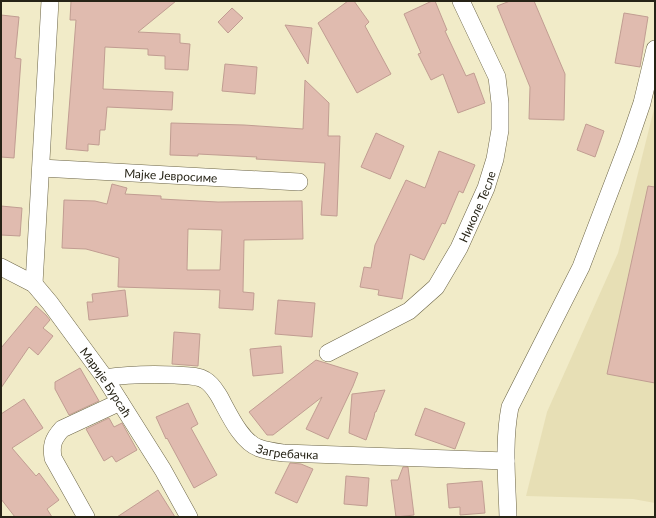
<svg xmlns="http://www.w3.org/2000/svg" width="656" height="518" font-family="Lato,sans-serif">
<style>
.built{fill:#e7dfb5}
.building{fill:#e0bbaf;stroke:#c19d92;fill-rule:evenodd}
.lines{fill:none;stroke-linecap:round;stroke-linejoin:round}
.minor-casing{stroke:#6c6547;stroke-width:18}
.minor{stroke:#fff;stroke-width:17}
.labels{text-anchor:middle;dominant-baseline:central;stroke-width:3;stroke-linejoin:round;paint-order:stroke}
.street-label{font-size:12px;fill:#262316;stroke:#f1ebc8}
</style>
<rect width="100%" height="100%" fill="#f1ebc8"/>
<path class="built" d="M655,105V503L633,499L526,496L547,412L618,253Z"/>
<path class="building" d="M71,1H176L138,32L180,34V43L190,44L188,70L165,69V56L148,55V49L105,47L103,89L173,92L172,110L107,107L105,130H100L99,145L88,144V151L66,149L76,20H70Z
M348,1H354L369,22L365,26L391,74L357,93L318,23Z
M432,1H435L447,30L445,31L466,76L474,73L485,103L458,113L443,74L431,80L418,54L421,53L404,14Z
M510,1H534L565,74L564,120L529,119L530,87L497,6Z
M232,8L243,18L228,33L218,22Z
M624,13L648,17L640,67L615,63Z
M1,15L19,17L15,58L21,59L14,158L1,157Z
M285,25L312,28L308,64Z
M225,64L257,67L255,94L222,91Z
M305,80L329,103L328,136H340L337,216L321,215L325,163L256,159L257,157L198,154V156L170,155L171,123L244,125L303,129Z
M586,124L604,131L595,157L577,150Z
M376,133L404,146L390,179L361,167Z
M439,151L475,165L463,193L459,191L445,224L442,223L424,260L410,254L402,299L378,295L379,290L360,287L364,267L371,268L375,245L406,180L425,188Z
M112,184L127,188L125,194L161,196V199L218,202L302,201L303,239L244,240L243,292L254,293L253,310L219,308L220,290L118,287L119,258L86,249L62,248L64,200L95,201L107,204ZM188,229L222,230L220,270H187Z
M648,186L655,187V383L607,374Z
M1,206L22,208L20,236L1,235Z
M125,290L128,316L89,320L87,302H93L92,294Z
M278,300L315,303L312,337L275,334Z
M36,306L46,315L50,320L43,328L53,336L38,355L29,347L1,388V348Z
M174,332L200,334L198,366L172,364Z
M281,346L283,373L253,376L250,349Z
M316,360L358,373L353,386L328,439L306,429L322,397L273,435H267L249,412Z
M80,368L99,401L69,415L55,389V382Z
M385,390L376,412H375L374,417L366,440L349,433L352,394Z
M24,399L43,428L12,448L36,476L39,473L59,500L47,509L52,517H15L1,499V414Z
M188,403L198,424L191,428L217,475L194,488L167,438L166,439L156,417Z
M425,408L465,423L455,449L415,435Z
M109,418L114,427L122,423L137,450L116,462L112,456L104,461L86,429Z
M290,463L301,464L313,469L297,503L275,493Z
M403,467H408L414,515L396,517L391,480H398Z
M346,476L369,478L367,506L344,504Z
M482,481L485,513L460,515V507L449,508L447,484Z
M158,490L175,517H117Z"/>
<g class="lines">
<g class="minor-casing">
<g id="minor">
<path id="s1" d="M41,168L299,182"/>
<path id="s2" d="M1,267L34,284L50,303L105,378L163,470L189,517"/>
<path d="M34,284L50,1"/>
<path id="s3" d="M328,353L409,311L436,287L459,248L486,188L495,159L500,130V103L497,77L461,1"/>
<path id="s4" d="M105,378C130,374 150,374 175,375C185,376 197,375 205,380C212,384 215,390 219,396C228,412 241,442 259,448C267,451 276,452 284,453L506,461"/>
<path d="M86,517L53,458C51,445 53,439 62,429L120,402"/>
<path d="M508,517C507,480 503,443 510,407L581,267L628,144L642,103L655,49"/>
</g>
</g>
<use href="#minor" class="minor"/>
</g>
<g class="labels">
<g class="street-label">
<text stroke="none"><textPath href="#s1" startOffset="130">Мајке Јевросиме</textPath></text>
<text stroke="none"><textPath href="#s3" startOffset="218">Николе Тесле</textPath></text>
<text stroke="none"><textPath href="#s2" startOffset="159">Марије Бурсаћ</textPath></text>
<text stroke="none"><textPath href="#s4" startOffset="218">Загребачка</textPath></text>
</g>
</g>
<rect width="656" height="518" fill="none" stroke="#262316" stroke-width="4"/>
</svg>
